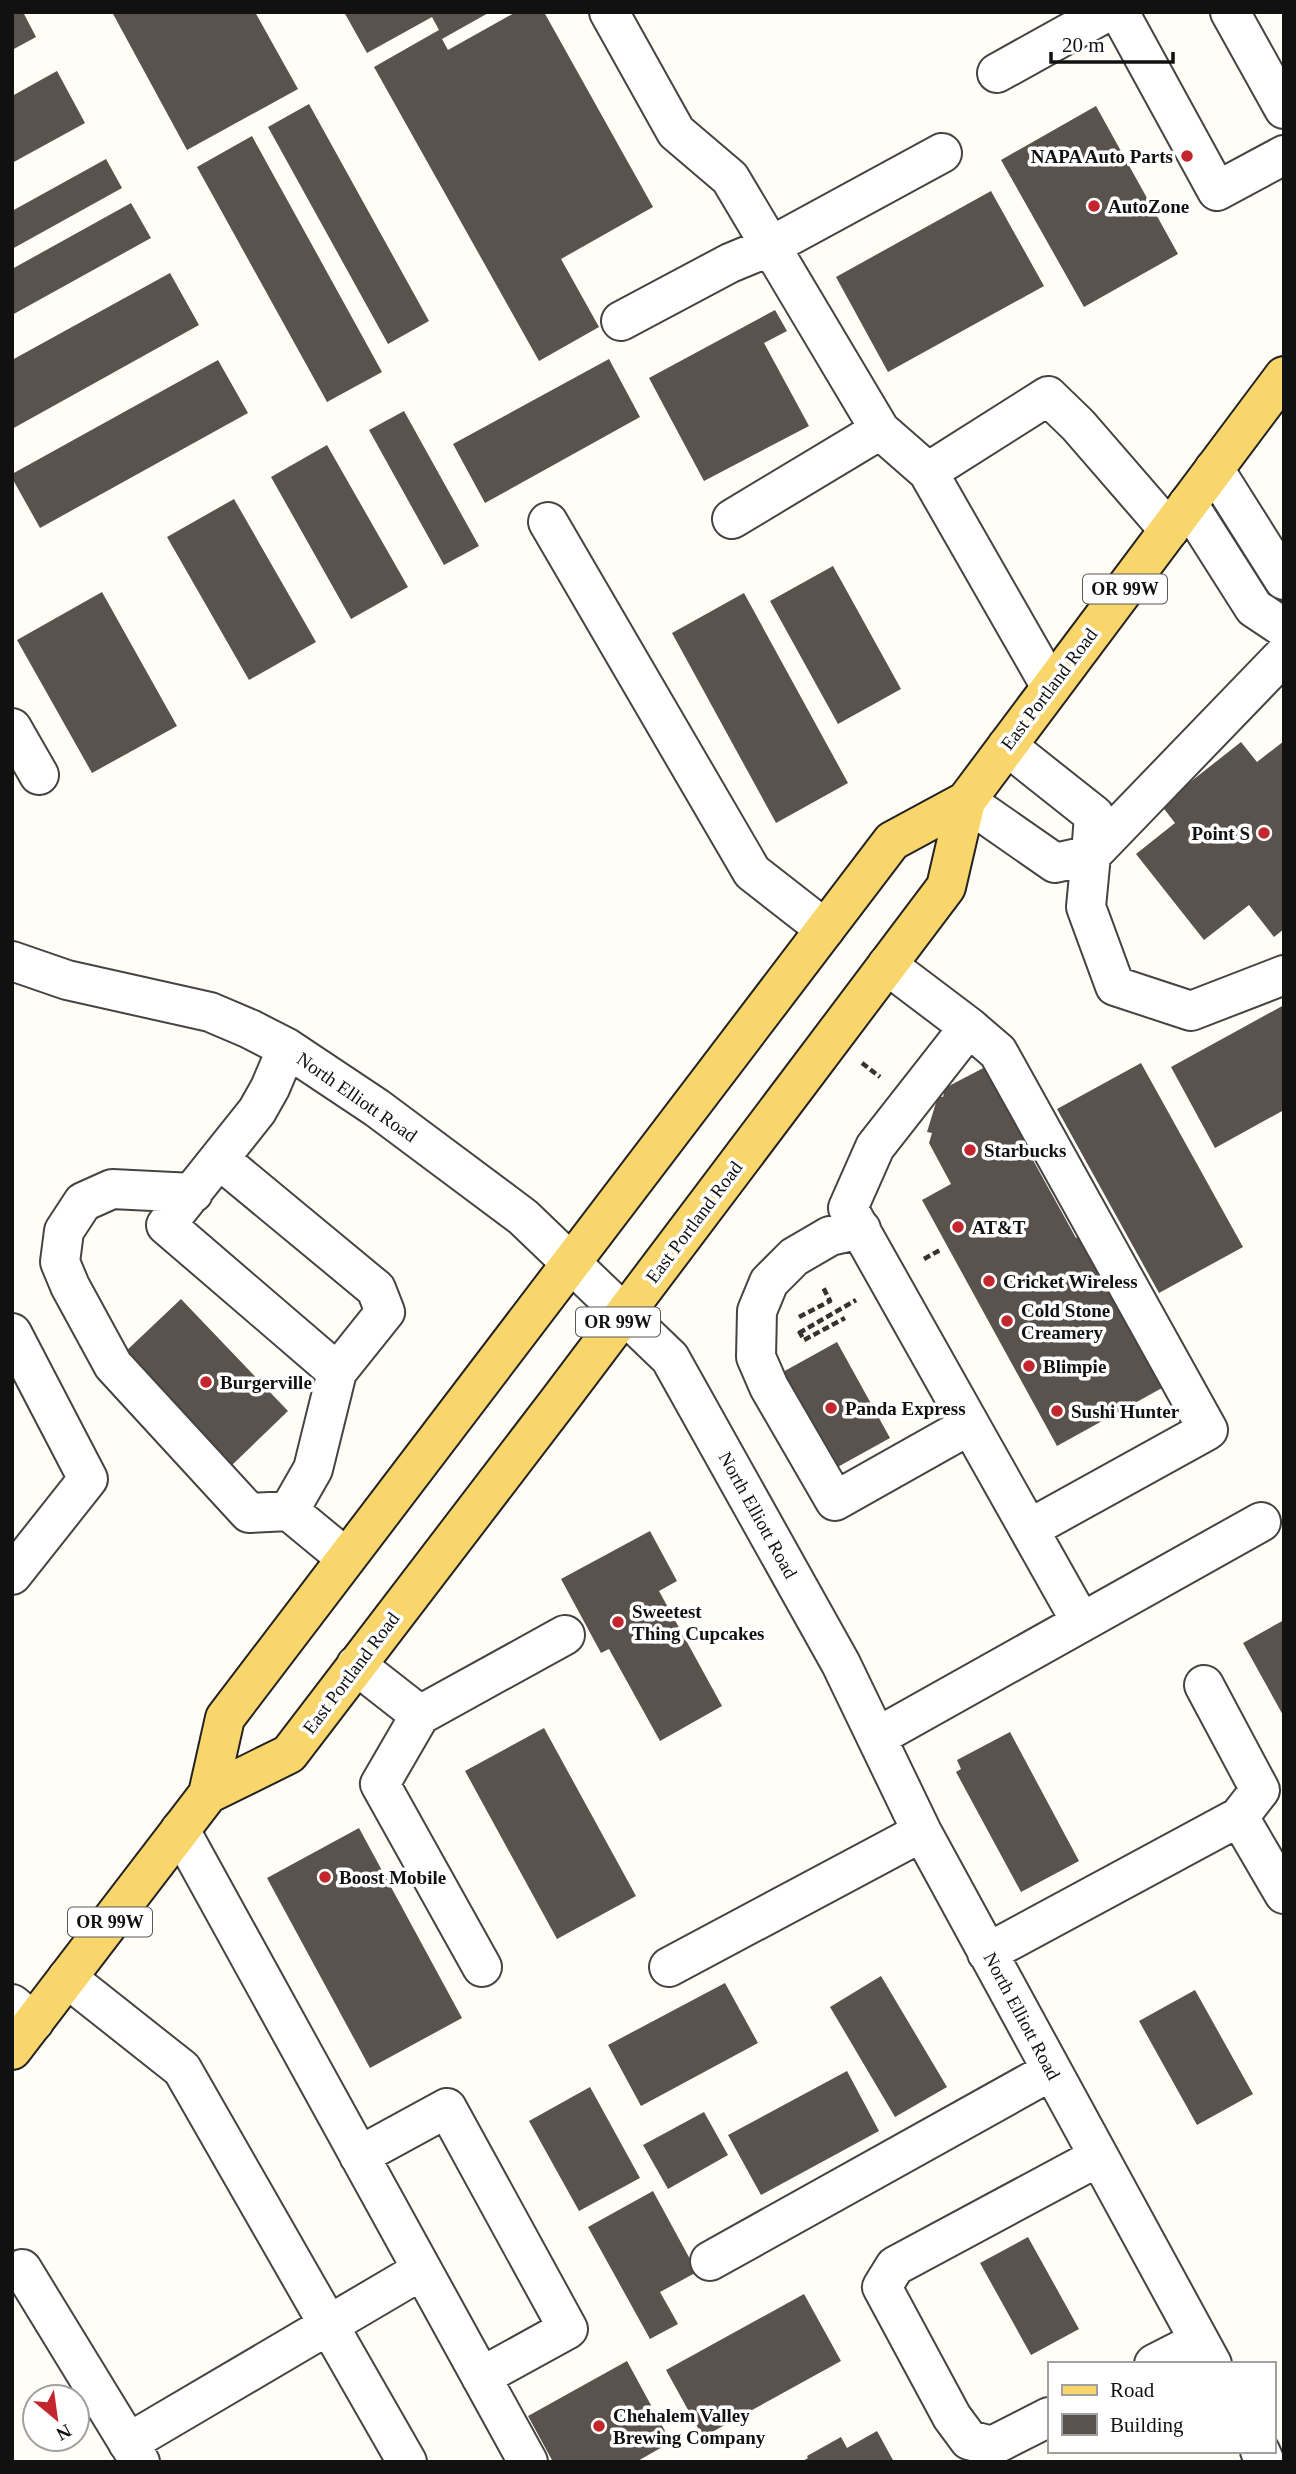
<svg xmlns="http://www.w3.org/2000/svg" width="1296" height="2474" font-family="Georgia,serif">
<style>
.building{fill:#5a524d}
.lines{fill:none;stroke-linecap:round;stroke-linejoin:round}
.minor-casing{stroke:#444;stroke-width:42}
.major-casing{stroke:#222;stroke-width:42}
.path{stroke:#333;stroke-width:4.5;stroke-dasharray:7 3.5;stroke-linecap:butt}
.minor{stroke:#fff;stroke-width:38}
.major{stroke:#f9d66b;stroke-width:38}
.poi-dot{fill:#c4262e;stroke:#fff;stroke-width:2.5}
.labels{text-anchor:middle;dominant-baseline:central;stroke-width:7;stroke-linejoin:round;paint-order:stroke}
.shield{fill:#fff;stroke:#585858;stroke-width:2}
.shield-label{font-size:18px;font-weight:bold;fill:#111}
.poi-label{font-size:19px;font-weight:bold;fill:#111;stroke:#fff;text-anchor:start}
.street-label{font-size:19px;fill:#111;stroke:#fff}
</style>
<rect width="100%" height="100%" fill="#fffdf5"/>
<path class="building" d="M12,12H23L36,37L12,50Z
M112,12H255L298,89L187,150Z
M344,12H490L442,39L448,50L516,12H544L653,207L561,259L599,327L539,361L374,67L439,30L432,17L367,53Z
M57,71L85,123L12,163V96Z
M309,104L429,321L388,344L268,127Z
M1096,106L1178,254L1084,307L1001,160Z
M252,136L382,372L327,402L197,167Z
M106,159L122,188L12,249V211Z
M991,191L1044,286L888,372L836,277Z
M131,203L151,238L12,315V269Z
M170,273L199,325L12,429V360Z
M775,310L787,331L764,343L809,426L704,481L649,378Z
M609,359L640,417L485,503L453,444Z
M218,360L248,413L40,528L12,478V474Z
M404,411L479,546L444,565L369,430Z
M327,445L408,587L351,619L271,477Z
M234,499L316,642L249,680L167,537Z
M833,566L901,689L838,724L770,601Z
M102,592L177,726L92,773L17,640Z
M744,593L848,783L776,823L672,633Z
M1284,741V929L1274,937L1249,905L1204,940L1136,854L1175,823L1161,805L1241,742L1257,762Z
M1284,1005V1110L1215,1148L1171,1067Z
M1141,1063L1243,1247L1159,1293L1057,1109Z
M991,1064L1036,1146L1028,1151L1076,1238L1080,1236L1162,1388L1057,1446L922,1200L951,1184L929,1143L932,1133L927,1132L938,1096L943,1097L945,1088Z
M181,1299L288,1411L231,1466L124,1353Z
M837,1342L890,1438L825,1474L772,1378Z
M650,1531L677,1581L659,1591L722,1706L660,1741L609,1649L601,1653L561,1579Z
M1284,1620V1717L1243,1643Z
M544,1728L636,1896L557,1939L465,1771Z
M1010,1732L1079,1861L1021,1892L956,1772L961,1769L957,1760Z
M359,1828L462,2018L370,2068L267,1878Z
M881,1976L947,2087L895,2117L830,2007Z
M725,1983L758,2043L641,2106L608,2045Z
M1195,1990L1253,2094L1197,2125L1139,2021Z
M847,2071L879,2131L761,2195L728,2135Z
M590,2087L640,2178L579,2211L529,2121Z
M704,2112L728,2155L668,2189L643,2145Z
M653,2191L697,2272L660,2292L678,2324L650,2339L588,2227Z
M1028,2237L1079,2329L1031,2355L980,2263Z
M804,2294L841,2361L703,2437L666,2370Z
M627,2361L671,2442L636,2462H553L528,2416Z
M877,2431L894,2462H801L808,2458L807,2456L841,2437L847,2448Z"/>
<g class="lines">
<g class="minor-casing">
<path id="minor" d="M609,12L676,132L730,178L880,430L928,472L1051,687
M1119,12L1217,191L1284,155
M1230,12L1284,109
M997,73L1107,12
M621,321L730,263L771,246L942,153
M1214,469L1284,580
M928,472L1048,396L1078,425L1169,530
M1188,504L1254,608L1284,628
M732,519L880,430
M548,522L752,872L825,929
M1284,655L1091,855L1086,907L1115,986L1191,1011L1284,975
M12,728L39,775
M966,801L1055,863L1091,855L1094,815L1007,746
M12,961L67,980L210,1012L250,1029L287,1048L377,1108L523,1217L670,1358L841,1664L922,1832L1212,2364
M887,965L969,1027L875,1147L848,1208L1081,1622
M969,1027L998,1052L1208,1430L1029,1529
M219,1159L376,1289L385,1312L337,1372L166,1225L257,1111L270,1088L287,1048
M193,1193L112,1189L83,1202L64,1231L60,1262L70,1286L113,1365L249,1513L289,1511L346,1558
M861,1229L830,1236L794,1257L769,1282L757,1311L756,1357L769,1387L835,1501L970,1425
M12,1333L88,1479L12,1575
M289,1511L313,1469L337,1372
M356,1665L420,1715
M1204,1685L1260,1790L1239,1817
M877,1737L1261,1522
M180,1830L528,2462
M987,1953L1239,1817L1284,1894
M482,1967L380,1784L420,1715L565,1635
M669,1967L922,1832
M67,1978L182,2069L407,2462
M12,2004L34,2022
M359,2156L447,2108L568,2329L481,2377
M710,2261L1051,2071
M22,2269L140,2462
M1154,2364L1199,2341
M1049,2417L992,2446L969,2440L952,2417L882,2287L895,2266L1098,2157
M128,2443L422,2270
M1260,2451L1265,2462"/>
</g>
<g class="major-casing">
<path id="major" d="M208,1794L289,1754L558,1402L946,887L966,801L1284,376
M12,2050L208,1794L225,1718L892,841L966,801"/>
</g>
<path class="path" d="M862,1063L880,1077
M924,1259L940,1250
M799,1317L830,1301L823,1287
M799,1331L804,1340L845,1318
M799,1333L856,1300"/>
<use href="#minor" class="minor"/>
<use href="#major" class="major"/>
</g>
<g class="poi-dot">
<circle cx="1187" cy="156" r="7"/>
<circle cx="1094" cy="206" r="7"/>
<circle cx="1264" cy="833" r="7"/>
<circle cx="970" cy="1150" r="7"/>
<circle cx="958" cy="1227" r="7"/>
<circle cx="989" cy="1281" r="7"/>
<circle cx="1007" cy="1321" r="7"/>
<circle cx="1029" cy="1366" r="7"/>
<circle cx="206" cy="1382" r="7"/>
<circle cx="831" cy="1408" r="7"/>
<circle cx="1057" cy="1411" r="7"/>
<circle cx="618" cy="1622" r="7"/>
<circle cx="325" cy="1877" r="7"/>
<circle cx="599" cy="2426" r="7"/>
</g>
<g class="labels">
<g class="shield">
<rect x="1083" y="574.5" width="84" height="29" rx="5"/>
<rect x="576" y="1307.5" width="84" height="29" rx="5"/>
<rect x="68" y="1907.5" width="84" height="29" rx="5"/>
</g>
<g class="shield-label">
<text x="1125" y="589">OR 99W</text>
<text x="618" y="1322">OR 99W</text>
<text x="110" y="1922">OR 99W</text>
</g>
<g class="poi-label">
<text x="1173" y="156" text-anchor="end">NAPA Auto Parts</text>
<text x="1108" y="206">AutoZone</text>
<text x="1250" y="833" text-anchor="end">Point S</text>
<text x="984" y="1150">Starbucks</text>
<text x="972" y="1227">AT&amp;T</text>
<text x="1003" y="1281">Cricket Wireless</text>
<text x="1021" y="1310">Cold Stone<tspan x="1021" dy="22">Creamery</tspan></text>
<text x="1043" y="1366">Blimpie</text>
<text x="220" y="1382">Burgerville</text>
<text x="845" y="1408">Panda Express</text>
<text x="1071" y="1411">Sushi Hunter</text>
<text x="632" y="1611">Sweetest<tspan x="632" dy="22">Thing Cupcakes</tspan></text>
<text x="339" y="1877">Boost Mobile</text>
<text x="613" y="2415">Chehalem Valley<tspan x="613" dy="22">Brewing Company</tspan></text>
</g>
<g class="street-label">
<text transform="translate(1049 689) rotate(-53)">East Portland Road</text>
<text transform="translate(357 1097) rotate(35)">North Elliott Road</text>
<text transform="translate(694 1222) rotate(-53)">East Portland Road</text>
<text transform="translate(758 1515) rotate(61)">North Elliott Road</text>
<text transform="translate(351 1673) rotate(-53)">East Portland Road</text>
<text transform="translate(1022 2016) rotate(62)">North Elliott Road</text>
</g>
</g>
<rect width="1296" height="2474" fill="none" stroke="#111111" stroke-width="28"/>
<rect x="1048" y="2362" width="228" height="91" fill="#ffffff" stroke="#a0a0a0" stroke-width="2"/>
<rect x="1062" y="2385" width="35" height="10" fill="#f9d66b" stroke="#a0a0a0" stroke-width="2"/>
<text x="1110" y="2397" font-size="21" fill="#111111">Road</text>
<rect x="1062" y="2414" width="35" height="21" fill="#5a524d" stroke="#a0a0a0" stroke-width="2"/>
<text x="1110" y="2432" font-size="21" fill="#111111">Building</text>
<g transform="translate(56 2418) rotate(151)"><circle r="33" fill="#ffffff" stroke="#a0a0a0" stroke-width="2"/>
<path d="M0-5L12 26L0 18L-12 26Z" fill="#c4262e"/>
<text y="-10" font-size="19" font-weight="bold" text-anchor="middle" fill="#111111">N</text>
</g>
<path d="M1051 52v10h122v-10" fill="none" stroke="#111111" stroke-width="3.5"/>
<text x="1062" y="52" font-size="21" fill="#111111" stroke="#ffffff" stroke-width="5" paint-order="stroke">20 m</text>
</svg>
